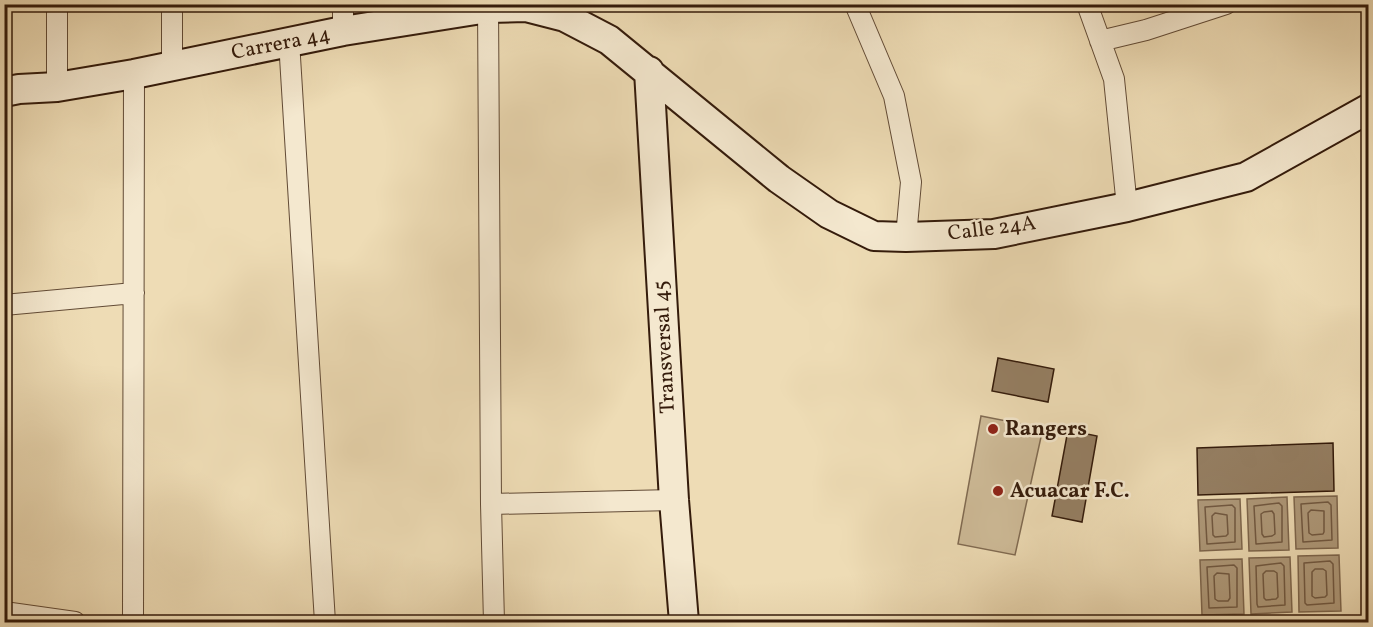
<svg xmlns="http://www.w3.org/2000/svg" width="1373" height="627" font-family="Vollkorn,serif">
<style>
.green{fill:#cebb98;stroke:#816b52;stroke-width:1.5}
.water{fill:#af9a7b;stroke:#7e674e;stroke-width:1.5}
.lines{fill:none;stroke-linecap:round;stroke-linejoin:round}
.shore{stroke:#725a43;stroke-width:1.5}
.building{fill:#957f63;stroke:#341b0b;stroke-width:1.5}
.street-casing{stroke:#624b36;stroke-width:22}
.secondary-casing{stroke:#341b0b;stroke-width:32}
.street{stroke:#f4e8cf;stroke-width:20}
.secondary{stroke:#f4e8cf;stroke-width:28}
.poi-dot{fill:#8f2418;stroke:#f4e8cf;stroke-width:2}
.labels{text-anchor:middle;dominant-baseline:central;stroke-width:5;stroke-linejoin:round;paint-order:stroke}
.street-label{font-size:21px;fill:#341b0b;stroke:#f4e8cf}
.poi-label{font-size:21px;font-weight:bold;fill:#341b0b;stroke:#f4e8cf;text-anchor:start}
</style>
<rect width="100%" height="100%" fill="#eedcb5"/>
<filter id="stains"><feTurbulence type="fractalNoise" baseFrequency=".00333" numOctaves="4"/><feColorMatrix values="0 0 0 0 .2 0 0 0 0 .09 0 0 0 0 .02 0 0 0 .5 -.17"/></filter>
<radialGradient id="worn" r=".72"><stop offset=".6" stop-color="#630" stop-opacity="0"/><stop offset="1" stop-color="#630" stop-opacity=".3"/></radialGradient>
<path class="green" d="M981,416L1043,428L1015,555L958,544Z"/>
<path class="water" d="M1337,496L1338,548L1296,549L1294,497Z
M1287,497L1289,550L1249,551L1247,499Z
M1240,499L1242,549L1200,551L1198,500Z
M1339,555L1341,611L1299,612L1298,556Z
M1290,557L1292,612L1251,614L1249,558Z
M1242,559L1244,614L1202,615L1200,560Z"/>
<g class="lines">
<path class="shore" d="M1328,502L1331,505L1332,540L1303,542L1301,504Z
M1279,503L1282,506V542L1256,544L1254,506Z
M1232,505L1235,508V542L1207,544L1205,507Z
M1311,510L1324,511V532L1323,534L1312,535L1309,533L1308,513Z
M1272,511L1274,514L1275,534L1272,536L1264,537L1262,534L1261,514L1264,512Z
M1215,513L1227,515L1228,534L1226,536L1215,537L1213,535L1212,516Z
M1330,561L1333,564L1334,603L1307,605L1305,603L1304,563Z
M1281,563L1284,566L1285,605L1258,607L1257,604L1256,566Z
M1234,565L1237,568V607L1209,608L1207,567Z
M1315,569H1323L1326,571L1327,595L1325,597L1315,598L1312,596V572Z
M1266,571H1274L1277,573L1278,597L1276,599L1266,600L1264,598L1263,574Z
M1217,573L1229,574L1230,598L1228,601H1218L1215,599L1214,576Z"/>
</g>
<path class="building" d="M998,358L1054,369L1048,402L992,391Z
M1068,430L1097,436L1082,522L1052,516Z
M1333,443L1334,491L1198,495L1197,448Z"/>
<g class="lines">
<g class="street-casing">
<path id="street" d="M488,4L491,504L494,622
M855,4L894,96L911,182L906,237
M1087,4L1114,79L1127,207
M343,31V4
M289,41L325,622
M1100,41L1146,30L1226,4
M172,66V4
M57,87V4
M4,305L134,293
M491,504L674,500
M4,612L75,622
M133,622L134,74"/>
</g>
<g class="secondary-casing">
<path id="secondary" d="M649,71L674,500L684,622
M4,92L19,89L57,87L134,74L343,31L488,8L526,7L565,17L609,40L779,179L829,214L874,236L906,237L994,234L1127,207L1246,177L1368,109"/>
</g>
<use href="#street" class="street"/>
<use href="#secondary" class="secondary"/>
</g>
<g class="poi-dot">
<circle cx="993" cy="429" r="6"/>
<circle cx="998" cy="491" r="6"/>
</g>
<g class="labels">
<g class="street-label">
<text transform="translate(281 44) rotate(-11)">Carrera 44</text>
<text transform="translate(992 229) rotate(-7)">Calle 24A</text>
<text transform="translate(665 347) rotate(-93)">Transversal 45</text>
</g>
<g class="poi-label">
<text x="1005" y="429">Rangers</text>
<text x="1010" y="491">Acuacar F.C.</text>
</g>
</g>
<rect width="1373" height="627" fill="none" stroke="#eedcb5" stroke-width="24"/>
<rect x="6" y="6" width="1361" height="615" fill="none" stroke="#341b0b" stroke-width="3"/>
<rect x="12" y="12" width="1349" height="603" fill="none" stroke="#341b0b" stroke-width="1.5"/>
<rect width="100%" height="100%" filter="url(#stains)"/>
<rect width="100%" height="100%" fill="url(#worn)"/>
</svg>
